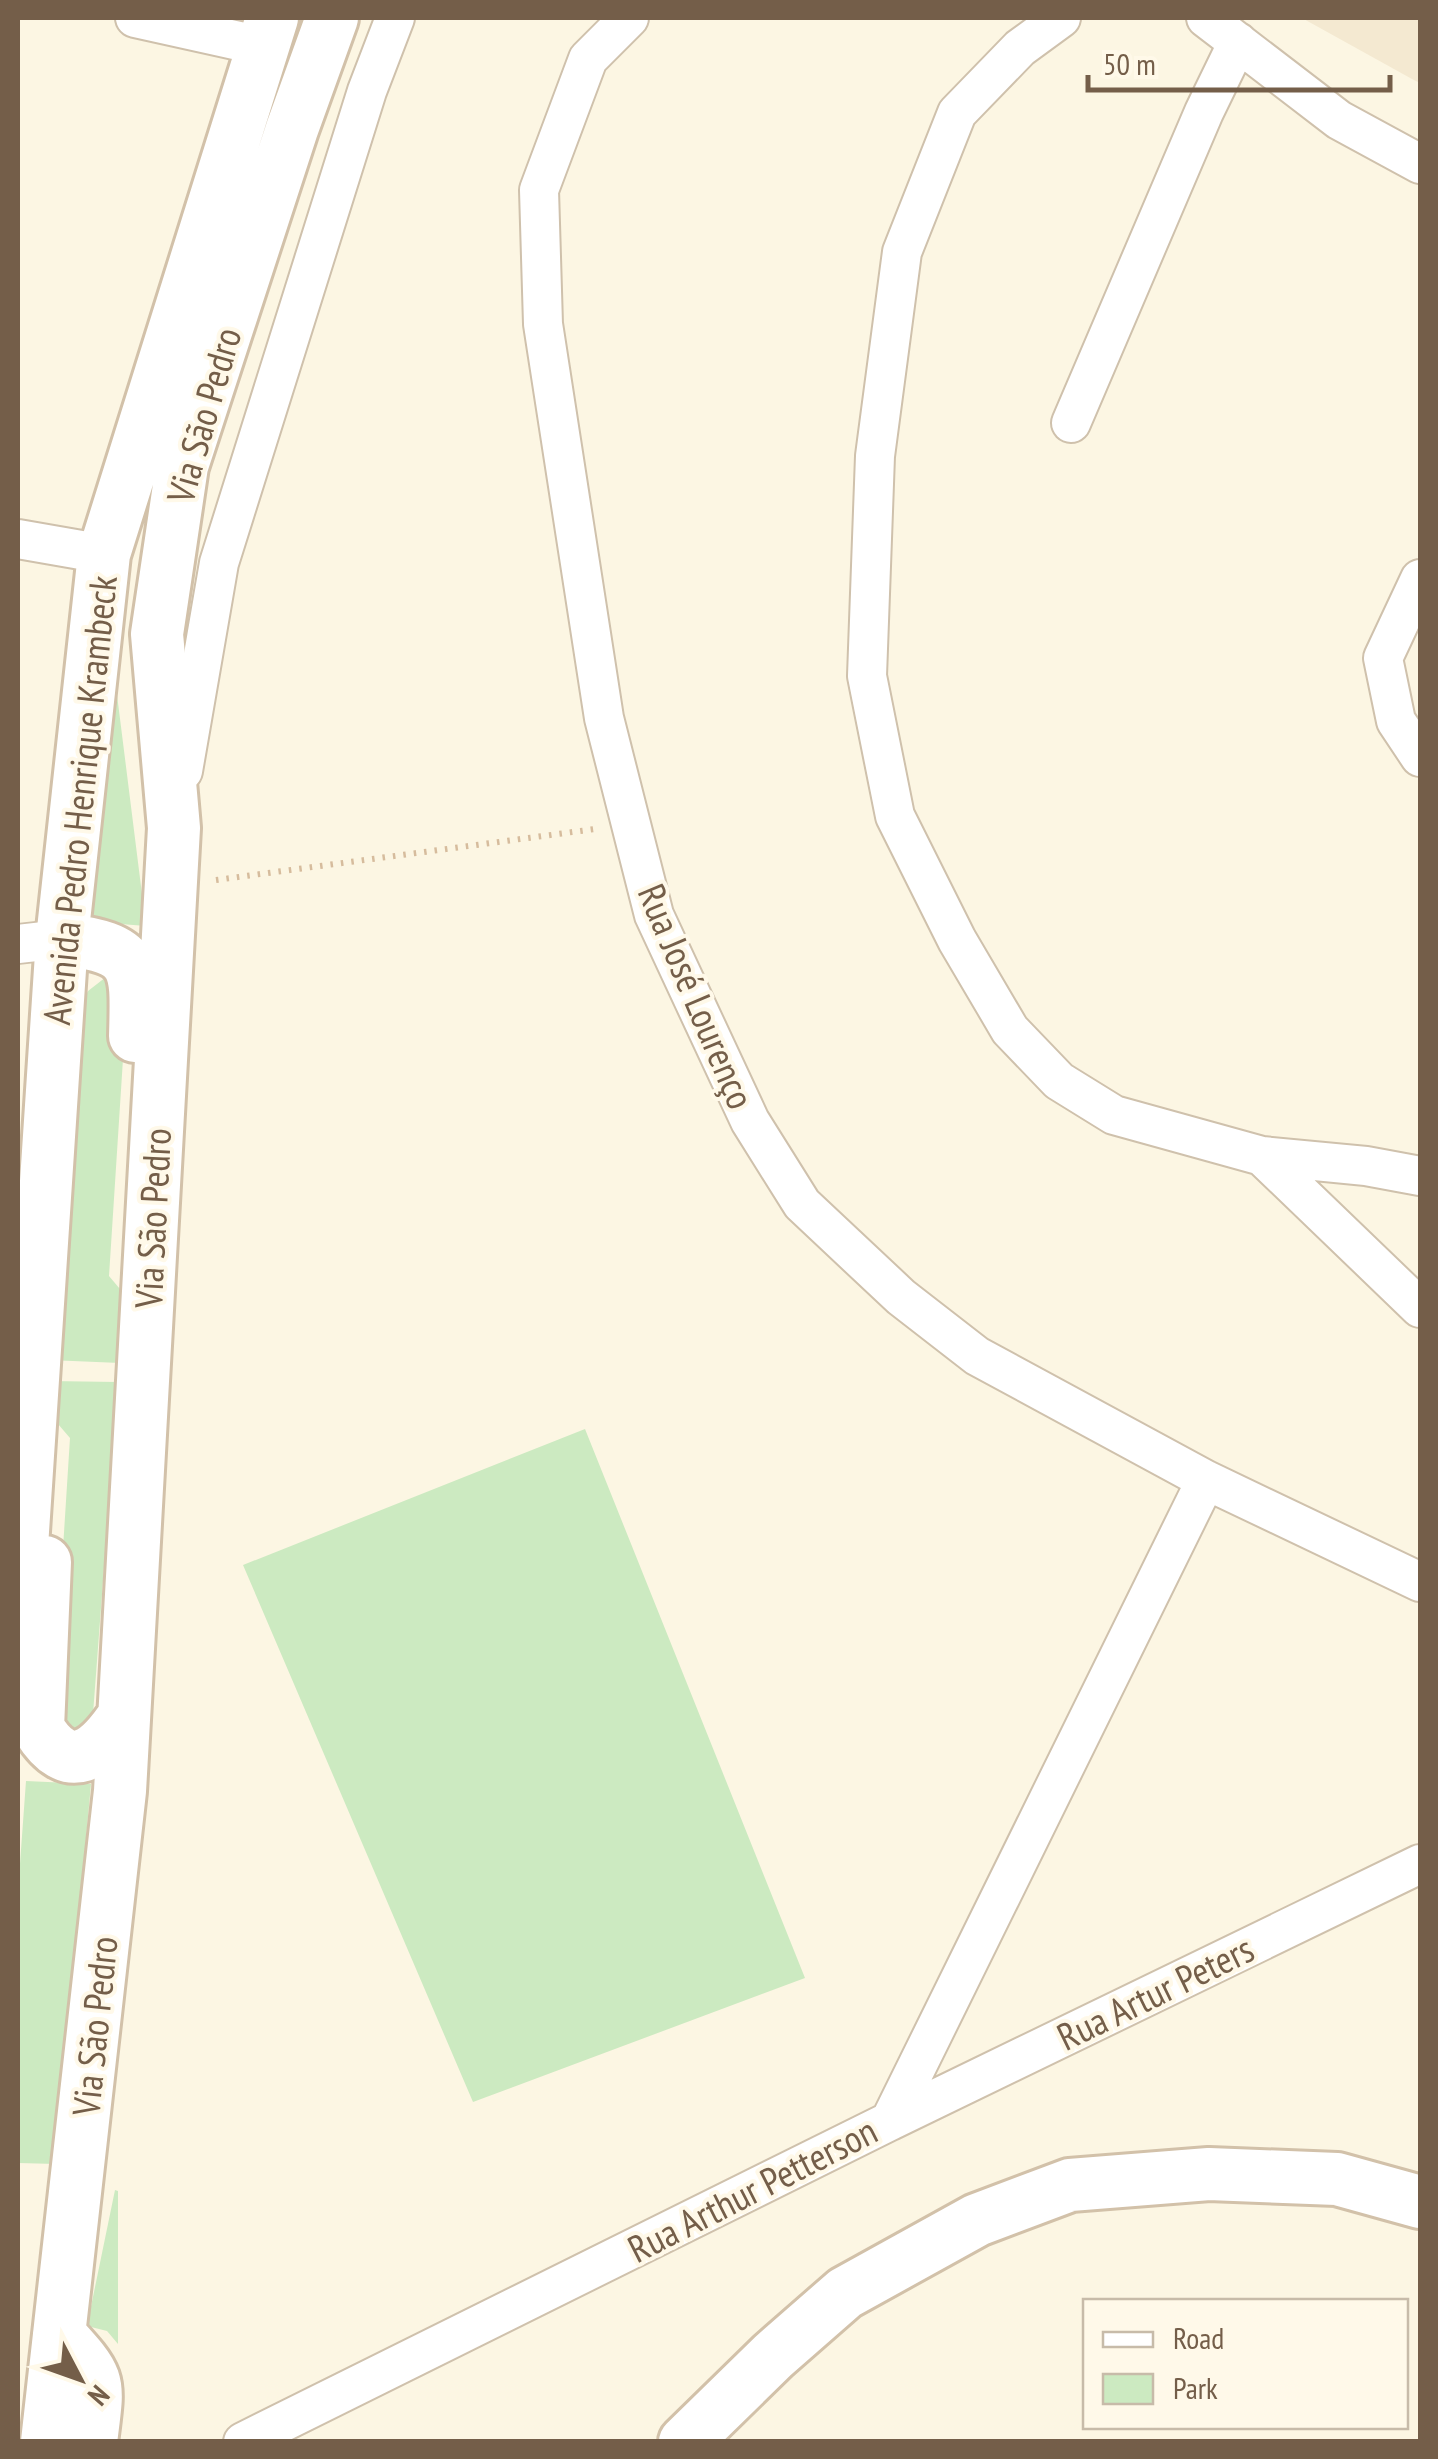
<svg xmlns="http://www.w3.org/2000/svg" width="1438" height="2459" font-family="'PT Sans Narrow',sans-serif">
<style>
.residential{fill:#f4e9d1}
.green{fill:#cceac1}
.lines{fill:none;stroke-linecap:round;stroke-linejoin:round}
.street-casing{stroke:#cfc1ac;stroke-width:42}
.secondary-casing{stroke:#d2c1a9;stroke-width:58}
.path{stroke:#d6bc9d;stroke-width:6;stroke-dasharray:2.5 8;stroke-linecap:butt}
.street{stroke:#fff;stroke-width:38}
.secondary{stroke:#fff;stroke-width:52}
.labels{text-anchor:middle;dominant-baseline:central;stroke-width:8;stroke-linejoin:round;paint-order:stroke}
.street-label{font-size:38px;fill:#745e49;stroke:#fff9e9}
</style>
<rect width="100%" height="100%" fill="#fcf6e3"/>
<path class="residential" d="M1302,18H1420V83L1412,79Z"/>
<path class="green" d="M111,647L146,926L82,921Z
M106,977L127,997L109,1276L125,1295L120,1363L49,1360L83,1000L88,991Z
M49,1381L118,1382L93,1714L81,1730L63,1731L62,1564L70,1438L46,1410Z
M585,1429L805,1978L473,2102L243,1565Z
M26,1781L91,1784L56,2164L18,2163V1891Z
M115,2190L118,2191V2344L107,2331L87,2326Z"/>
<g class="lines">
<g class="street-casing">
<path id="street" d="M135,18L262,46
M629,18L588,59L539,190L543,324L604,718L654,915L750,1121L802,1204L901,1297L977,1356L1206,1480L1420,1582
M1061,18L1020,48L957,113L902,252L875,456L867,676L895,816L957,940L1010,1030L1059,1081L1114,1115L1262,1156L1420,1308
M1206,18L1339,120L1420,164
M1071,423L1204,112L1238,42
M18,539L104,554
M1420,579L1383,658L1396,721L1420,757
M183,771L219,563L367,91L395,18
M18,944L62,939
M1262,1156L1366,1166L1420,1176
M890,2121L1420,1864
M243,2442L890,2121L1206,1480"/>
</g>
<g class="secondary-casing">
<path id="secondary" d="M62,939C139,949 137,964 135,1036
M45,1562L38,1728C69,1779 98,1754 124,1716
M18,1607L62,939L104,554L272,18
M59,2334C102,2381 99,2378 91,2442
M47,2442L120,1791L174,828L157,634L182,466L292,129L332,18
M685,2442L773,2356L845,2293L977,2220L1070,2185L1209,2174L1337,2179L1420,2202"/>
</g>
<path class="path" d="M216,880L595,829"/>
<use href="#street" class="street"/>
<use href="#secondary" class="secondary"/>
</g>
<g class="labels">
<g class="street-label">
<text transform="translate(203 415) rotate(-74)">Via São Pedro</text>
<text transform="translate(79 800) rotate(-84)">Avenida Pedro Henrique Krambeck</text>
<text transform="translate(697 996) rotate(67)">Rua José Lourenço</text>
<text transform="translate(152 1218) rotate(-87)">Via São Pedro</text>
<text transform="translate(1155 1992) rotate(-26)">Rua Artur Peters</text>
<text transform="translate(94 2026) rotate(-84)">Via São Pedro</text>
<text transform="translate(752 2189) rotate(-27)">Rua Arthur Petterson</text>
</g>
</g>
<rect width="1438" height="2459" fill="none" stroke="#745e49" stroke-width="40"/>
<rect x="1083" y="2299" width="325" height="130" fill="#fff9e9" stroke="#c7bba9" stroke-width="2.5"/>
<rect x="1103" y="2332" width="50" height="15" fill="#ffffff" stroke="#c7bba9" stroke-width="2.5"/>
<text x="1173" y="2349" font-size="30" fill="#745e49">Road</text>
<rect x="1103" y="2374" width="50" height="30" fill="#cceac1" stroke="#c7bba9" stroke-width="2.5"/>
<text x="1173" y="2399" font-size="30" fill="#745e49">Park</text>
<g transform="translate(80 2379) rotate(131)" stroke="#fff9e9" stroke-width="8" paint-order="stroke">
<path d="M0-8L18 38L0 25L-18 38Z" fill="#745e49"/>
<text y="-15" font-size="28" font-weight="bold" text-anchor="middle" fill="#745e49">N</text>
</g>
<path d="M1088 75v15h302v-15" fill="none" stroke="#745e49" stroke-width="5"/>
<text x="1103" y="75" font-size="30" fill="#745e49" stroke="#fff9e9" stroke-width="8" paint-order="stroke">50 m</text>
</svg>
